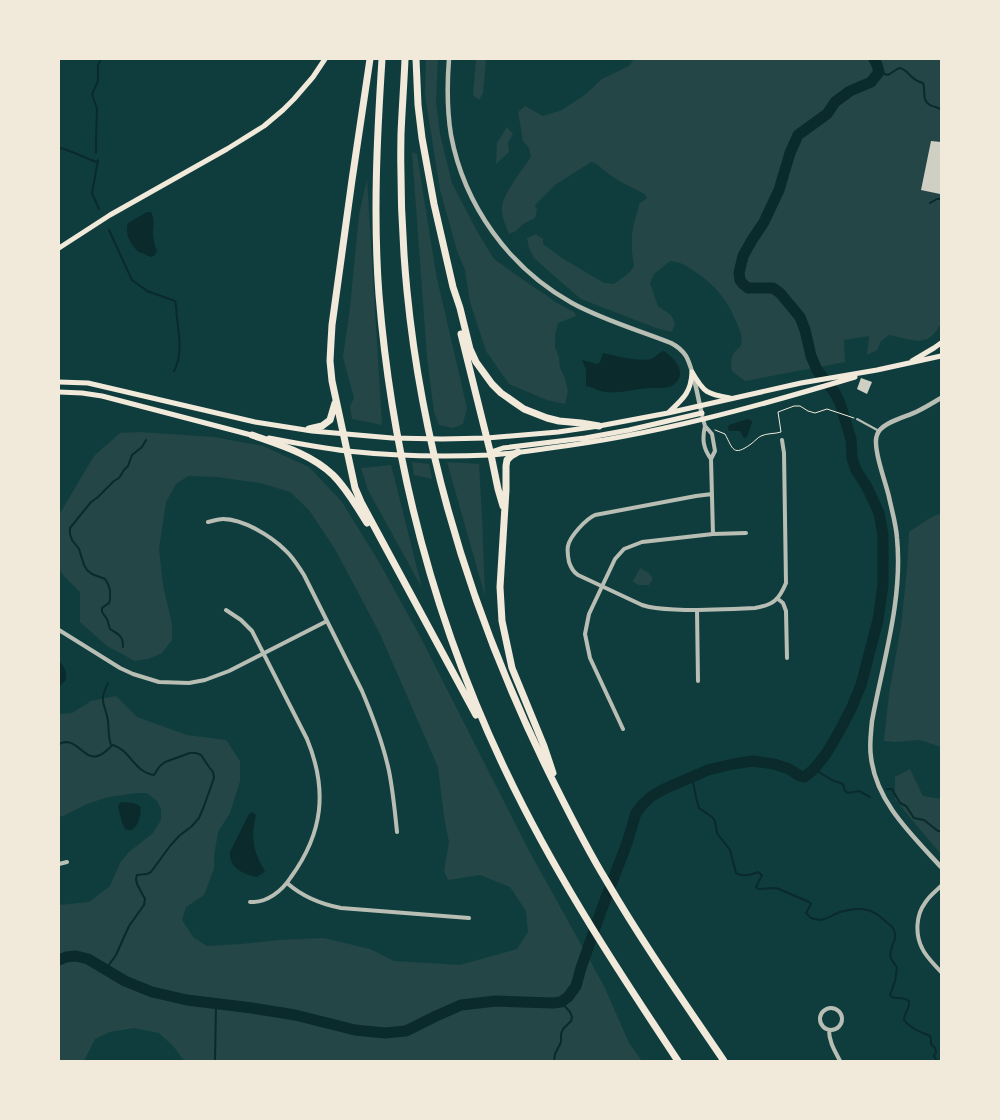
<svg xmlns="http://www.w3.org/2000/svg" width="1000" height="1120" font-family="'Roboto Condensed',sans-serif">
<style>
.green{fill:#244646}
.water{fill:#0a2a2b}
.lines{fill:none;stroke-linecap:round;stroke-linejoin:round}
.stream{stroke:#0a2a2b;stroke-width:2}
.river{stroke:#0a2a2b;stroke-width:11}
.building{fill:#cfcfc3}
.path{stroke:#f1e9da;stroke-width:1}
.service{stroke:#b8beb3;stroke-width:2}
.minor{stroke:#b8beb3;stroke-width:4}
.tertiary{stroke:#b8beb3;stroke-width:4.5}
.secondary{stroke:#f1e9da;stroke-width:5}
.motorway{stroke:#f1e9da;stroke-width:7}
</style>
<rect width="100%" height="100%" fill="#0f3d3e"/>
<path class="green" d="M426,59H438L436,102L440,134L452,183L478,233L494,259L532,286L546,295L555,302L574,312L576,316L558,323L555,335V347L559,357L560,368L565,378L568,392L565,404L547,400L509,384L486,351L470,302L465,270L457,251L440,190L425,95Z
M476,59H486L483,93L479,100L473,95Z
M634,59H941V325L939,326C928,349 910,339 889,335L881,341L877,350L867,355L869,336L844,340L845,362L745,381L732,371C730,358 731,354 741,346C743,335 740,331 736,321C726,298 715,285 694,271C685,265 681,262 670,261L654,274L650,283L658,306L671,315L675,323L672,332L656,328L581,299L560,281L534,258L529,248L527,238L536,234L543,239V244L562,258L604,283L614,284L629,273L634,266L632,252V233L634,223L638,210L639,204L647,198L645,194C631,187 617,181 605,171C600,167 597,163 591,162L555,185L535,205L537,210L535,218L523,224L516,231L509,234C506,226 501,216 502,207C502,196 524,167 531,157L529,148L523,141L518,112L525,106L543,116L562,110L586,94L602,79L629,66Z
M507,127L513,134L508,143L509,152L496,164L497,143Z
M412,152L417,154L436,274L467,408L463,424L453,428L439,425L434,412L427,357Z
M367,179L382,425L352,419L350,406L354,398L343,357L350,308L359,215Z
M139,432L214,437L263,446L309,467L342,502L379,562L422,640L527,847L604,986L629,1043L642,1061H184L174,1047L159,1033L134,1028L110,1032L95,1039L84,1061H59V905L89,902L110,886L120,863L129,852L153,833L161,820V809L157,801L147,793H137L108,797L87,804L65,815L59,817V714L72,713L91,701L116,696L137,717L187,735L226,740L240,761V781L230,813L218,832L214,856V869L204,895L186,907L182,920L194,938L207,946L241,944L279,940L324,938L370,949L394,961L460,965L517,949L528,932L526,911L510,887L480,875L448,880L444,871L449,842L444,817L438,767L380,634L335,549L309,510L290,492L260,483L217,477L188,476L176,484L166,502L159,549L163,585L172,624V640L162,653L148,659L135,661L107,646L80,622V592L64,576L59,569V515L94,456L120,433Z
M412,462L429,464L432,479L414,475Z
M447,462L479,464L482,516L485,596Z
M391,465L422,588L368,490L361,468Z
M941,513V747L920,740L895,742L884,741L889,694L901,626L907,569L909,532L930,518Z
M640,568L649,573L653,579L649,585H639L633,582V581Z
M910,769L923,796L941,799V854L912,820L895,799V777Z"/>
<path class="water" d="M147,212H151C155,220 153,226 153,234C153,240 155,246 157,251L155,255L151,257C147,255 143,254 139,252C131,246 124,233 128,223Z
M664,351C671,356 680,364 680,373C680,379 676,383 672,386C664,389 656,388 648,388C634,389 619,394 605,392C598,391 593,387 586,386V369L582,360L597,364L600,362L603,353C616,356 638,362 651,359C657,357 658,352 664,351Z
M748,419L752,421V423C749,428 750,433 746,438H744L740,431H729L728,428L729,425Z
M59,661C65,667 67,672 66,680L59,687Z
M121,802L133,803L140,806C142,812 139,825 133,829C130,831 128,830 125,829L122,823L118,806Z
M252,812L254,813L256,815C252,831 252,846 259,860C260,864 263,867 265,871L262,874L256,877C243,874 229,868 230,852L249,814Z"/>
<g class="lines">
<path class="stream" d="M879,72L888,75L899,68C906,69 907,73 912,77C915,80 919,82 923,83C926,90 921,100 930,105C935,108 938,106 941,110
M59,149L60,148C73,151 84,158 97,162
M96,153V139L97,109L92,94L98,81V65L101,59
M98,160L92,193L99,209
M930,203L937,199H940
M109,230L132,280L147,291L175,301C177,307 176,312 177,318C179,336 183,354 174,371
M123,647C123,635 119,635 110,629L107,619L102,612V608L109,603L110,600V590L108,584L105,579L92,574L87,570L84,565L79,549L72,540L70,534V528L91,502L98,497L114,481L119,478L124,470L128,466L132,455L142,447L146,440
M108,683C98,703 105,702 108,721C109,730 108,737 111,745
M59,744C61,743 65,742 67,742C80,743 86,762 100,755C105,753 109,748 113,745C130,750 135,773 154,775L159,767L165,762L190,753H196L201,755L209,767L213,772L214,778L204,806L199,818L192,826L179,836L170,846L151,872L147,874L137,875L136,879L137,884L145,899L144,905L129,926L116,955L106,969
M814,769L832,780L843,784L845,791L848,793L859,791L870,797
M692,777L696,797L699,808L712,817L715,821L717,833L730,850L736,873C742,877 752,875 758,872L762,875L756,887L758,889L775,888L779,889L809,902L811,904L806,913L811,918C824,923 829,916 840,912C858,907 871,907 884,920C887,923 891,925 893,928C900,940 887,948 891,958C892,962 896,965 897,968L895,981L890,995L892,997C898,999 904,997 909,1001C910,1010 904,1012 904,1020C909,1027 922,1033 930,1036L931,1040V1044L935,1048L936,1052L934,1056L937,1061
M887,789H892L900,803L906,806L914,818L924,820L938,831H941
M215,1061L216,1004
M554,1061L555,1054L561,1042V1034L563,1029L571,1021L572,1017L570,1012L561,1002"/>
<path class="river" d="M59,960L66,957L76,956L88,959L125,981L152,992L187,1000L252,1008L295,1015L355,1030L385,1033L406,1031L436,1016L461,1005L496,1001L553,1003L561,1002L568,997L576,986L581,968L601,911L627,843L636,813L643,804L652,796L664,789L708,770L733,764L753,761L774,764L789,769L800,776L804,777L807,775L814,769L826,754L839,732L852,707L861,685L878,620L883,585V535L879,513L867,487L856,470L852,458L851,439L840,403L835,393L817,370L811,356L805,330L800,317L780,293L773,288H748L743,284L740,280L739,273L743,256L752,240L764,222L779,190L790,153L798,135L827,114L835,102L850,91L871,82L879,72L877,65L874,59"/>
</g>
<path class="building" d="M931,141L941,142V187L940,194L921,190Z
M861,378L872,382L867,394L857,389Z"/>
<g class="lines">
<path class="path" d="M715,430L725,434C733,449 733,457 751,444C755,441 757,438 761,436C767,433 775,434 781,432L778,412L794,406H800L808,411L815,413L827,409L854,418"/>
<path class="service" d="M857,419L879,431"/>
<path class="minor" d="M703,419L705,426L712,434L715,451L711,459L713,534
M705,426C702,439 703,448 711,459
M712,494L696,496L595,515C586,519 570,536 568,546C567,551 568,557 569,562C571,568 573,572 578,575L642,605C657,610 670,609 685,610C708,610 732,609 755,608C773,605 779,600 786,583L784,453L782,440
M208,522C213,521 218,519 223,519C243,519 271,536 285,550C293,557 298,566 304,575L362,691C373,717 383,743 389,771C393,791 395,812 397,832
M778,599L783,603L786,611L787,658
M226,610L241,620L252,631L307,739C328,790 323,833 291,877C282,891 267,903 250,902
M697,610L698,681
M59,630L120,668L133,674L159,682L189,683L205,680L229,671L327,621
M623,729L590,658L585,634L589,614L615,559L624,549L642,542L713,534L746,533
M59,864L67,862
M287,883C303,897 320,904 341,908L469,918
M941,886C936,891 929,896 925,903C916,915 915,934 922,948C926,957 935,965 941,972
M820 1019a11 11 0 1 1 22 0a11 11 0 1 1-22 0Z
M829,1030C829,1042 835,1051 840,1061"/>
<path class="tertiary" d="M449,59C447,84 447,110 451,135C464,205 509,268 572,303C603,320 638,330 671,343C677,346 682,350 686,356C694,370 698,399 702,415
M941,398C934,402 926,407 918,411C907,417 881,422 877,435C872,447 886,483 889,497C892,511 896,524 897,538C903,600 883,661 872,721C871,733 869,745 871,757C876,802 912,835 941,867"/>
<path class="secondary" d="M59,248L110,215L227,149L264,126L283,110L294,99L313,77L325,59
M912,361L934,348L941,343
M692,372C704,393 707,394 730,398
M59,382L88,383L255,422L312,431L392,438L442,439L487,438L558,432L599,426L668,413L801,383L877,370L941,356
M59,392L82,393L102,396L255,436
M668,413C683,399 691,393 692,372
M269,438C295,443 321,448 347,451C394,456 443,457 490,455C510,454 530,451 550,448C654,435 755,407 855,377
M491,454L494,451L503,448L585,438L629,430L702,413"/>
<path class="motorway" d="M370,59L352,180L332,325L331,342L330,361L332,381L355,488L361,502L476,715
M382,59C377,137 373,216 379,295C393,467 438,635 515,790C562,885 619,972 678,1061
M405,59C404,84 402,109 401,134C400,186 402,239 407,291C424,465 477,629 555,785C571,817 587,849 606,880C642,942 684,1002 724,1061
M416,59L418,105L422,138L434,204L453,287L460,308L470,349L476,362L492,384L501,393L524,409L547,418L559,421L581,423L599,426
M461,334L491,455L498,489L503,506
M309,429L322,426L330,420L335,403
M252,435C280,445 311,454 333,475C347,489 357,507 367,523
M518,452L511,456L507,460L506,466V490L500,587L502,621L512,668L544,746L553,773"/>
</g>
<rect width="1000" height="1120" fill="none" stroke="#f1e9da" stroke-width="120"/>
</svg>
